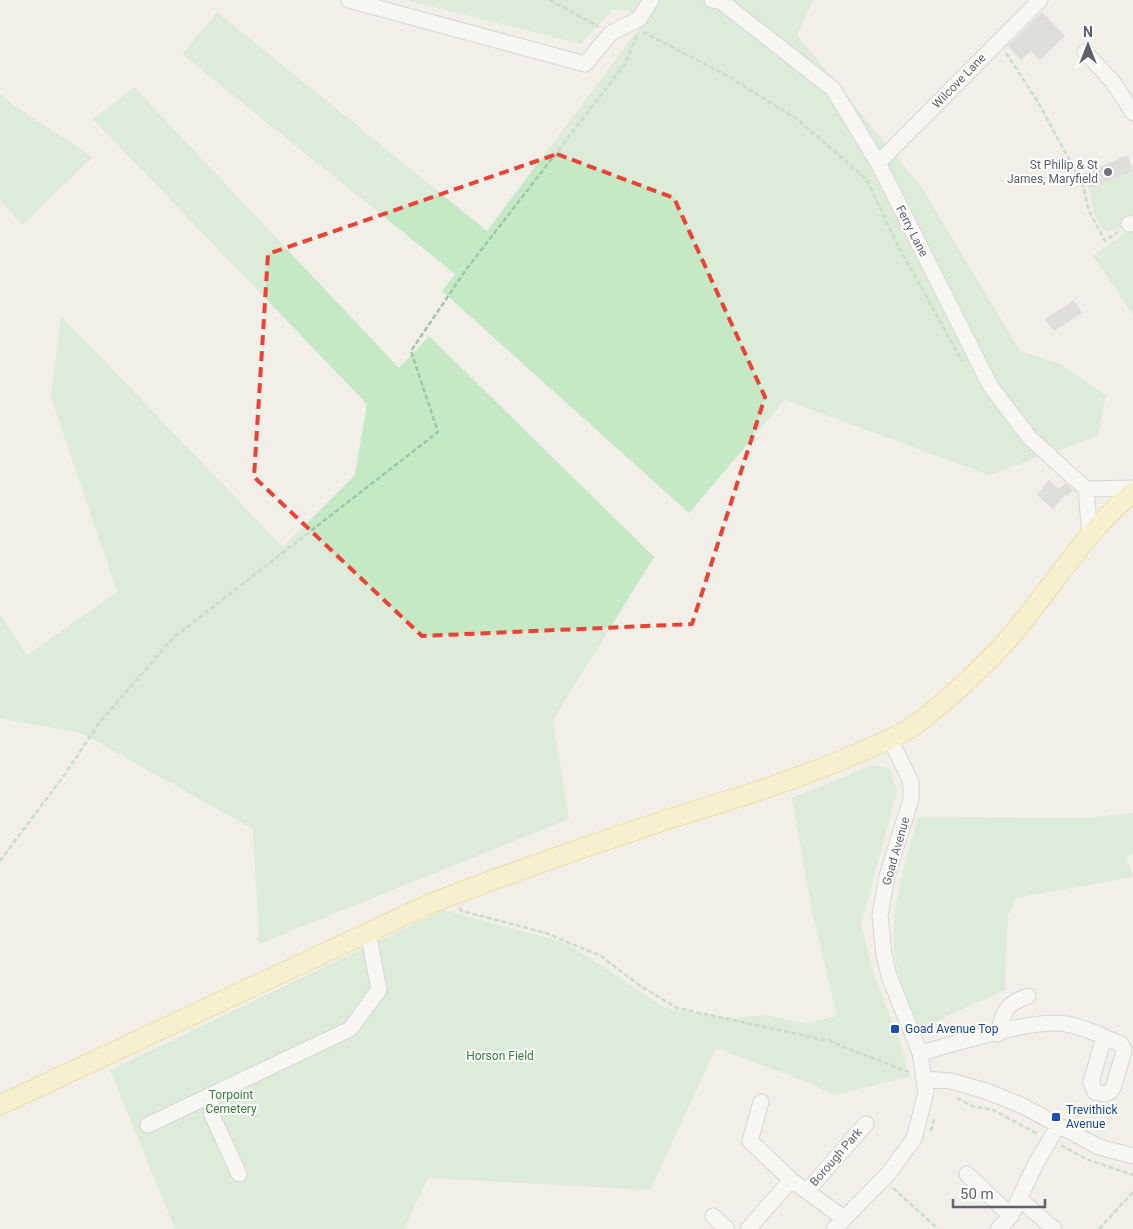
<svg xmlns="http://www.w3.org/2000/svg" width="1133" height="1229" font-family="Roboto,sans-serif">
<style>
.green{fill:#c5e8c5}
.building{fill:#cccac5}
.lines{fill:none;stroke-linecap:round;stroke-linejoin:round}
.minor-casing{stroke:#b5b8bc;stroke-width:17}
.major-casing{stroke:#f2c960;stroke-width:21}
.path{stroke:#9cc7a9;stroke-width:2.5;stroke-dasharray:5 2.5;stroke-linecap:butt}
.minor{stroke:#fff;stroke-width:15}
.major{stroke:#fff2af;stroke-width:19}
.marked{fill:none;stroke:#ea4335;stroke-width:4;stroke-dasharray:10 6;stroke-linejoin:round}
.worship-dot{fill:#6b7280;stroke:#fff;stroke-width:2}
.transit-dot{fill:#1a4fb4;stroke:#fff;stroke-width:2}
.labels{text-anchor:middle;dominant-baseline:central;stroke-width:4;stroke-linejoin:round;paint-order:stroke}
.street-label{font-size:12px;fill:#5f6368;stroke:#fff}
.worship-label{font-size:12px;fill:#5b616d;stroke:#fff;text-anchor:end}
.transit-label{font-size:12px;fill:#164399;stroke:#fff;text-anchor:start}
.park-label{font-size:12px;fill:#348238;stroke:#fff}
</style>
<rect width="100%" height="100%" fill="#f1efe8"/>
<path class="green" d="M407,0H813L797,35L922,188L1020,351L1060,364L1106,395L1098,436L989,475L785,400L689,513L442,291L455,274L182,54L217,12L487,231L649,15L613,9L581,44Z
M134,87L399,368L429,336L654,557L553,720L569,819L259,944L253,829L81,733L0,718V615L27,655L117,592L51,397L61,316L283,547L355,475L367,404L93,119Z
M0,94L16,107L93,157L22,225L0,200Z
M1133,171V222L1108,232L1103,231L1095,216L1089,189Z
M1133,227V315L1093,256Z
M873,765L890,769L897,791L861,925L874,974L902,1047L909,1077L833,1095L807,1082L716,1048L650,1190L428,1178L404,1229H175L110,1070L443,910L567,943L665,1008L730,1019L765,1015L807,1024L837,1016L812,912L792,798Z
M1133,813V853L1126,857L1133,877L1016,898L1008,916L1005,990L919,1029C912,1009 901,988 897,968C886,917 905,866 918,817L1086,818Z"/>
<path class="building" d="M1042,12L1065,36L1040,60L1031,51L1021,60L1008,46Z
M1128,155L1133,171L1089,189L1082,174Z
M1074,300L1082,313L1054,331L1045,319Z
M1049,480L1059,489L1065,483L1073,490L1068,496L1065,495L1053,509L1037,495Z"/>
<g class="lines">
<g class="minor-casing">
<path id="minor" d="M349,0L585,64L611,33L639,19L651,0
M712,0L722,2L833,89L878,163L991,387L1030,438L1086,489L1090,535
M1085,52L1113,82L1133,113
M878,163L1040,0
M1129,224L1133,223
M1086,489L1133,488
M998,1034C1004,1011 1005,1004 1028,996
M920,1053C956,1044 1032,1018 1066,1024C1086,1027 1103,1037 1121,1044L1124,1051L1113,1088C1108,1095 1103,1095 1095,1092L1091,1082L1104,1037
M925,1079L951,1081L986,1091L1021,1105L1099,1147L1133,1156
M215,1093L211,1104L212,1115L239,1174
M761,1102L750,1141L791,1180L844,1218
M148,1125L350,1029L379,990L368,932
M967,1174L1011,1216
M807,1191L866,1124
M1020,1199L1054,1229
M713,1216L727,1229
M748,1229L791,1180
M834,1229L888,1174L914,1139L926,1092L920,1053L889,976L884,954L880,916L887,876L911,799V782L890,739
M998,1229L1011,1216L1036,1163L1058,1126"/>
</g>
<g class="major-casing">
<path id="major" d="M0,1105L429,904C510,873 592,844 675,817C737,798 799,779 858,753C877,745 898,737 915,725C950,699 998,654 1024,620C1059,577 1090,527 1133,492"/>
</g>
<path class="path" d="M550,0L599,27
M643,32L726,75L797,119L867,180L896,242L962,361
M1006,53L1038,102L1071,163L1083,186L1089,211L1105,241L1118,232
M0,861L65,774L100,722L173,638L438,432L411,351L465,271L625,64L637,35
M459,908L462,911L546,933L601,956L639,985L677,1008L829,1041L909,1072
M957,1098L972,1106L993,1110L1038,1134
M931,1131L934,1119
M1061,1145L1086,1159L1133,1175
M893,1188L938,1229
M1099,1229L1133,1192"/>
<use href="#minor" class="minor"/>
<use href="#major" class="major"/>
</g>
<path d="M0 0H1133V1229H0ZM557,154L674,198L765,397L692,624L422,636L254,477L268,254Z" fill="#f1efe8" fill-opacity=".55" fill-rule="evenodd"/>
<path class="marked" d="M557,154L674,198L765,397L692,624L422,636L254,477L268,254Z"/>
<circle class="worship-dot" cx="1108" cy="172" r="5"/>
<g class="transit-dot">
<rect x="890" y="1024" width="10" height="10" rx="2.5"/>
<rect x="1051" y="1112" width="10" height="10" rx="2.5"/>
</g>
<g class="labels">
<g class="street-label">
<text transform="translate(959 81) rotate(-46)">Wilcove Lane</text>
<text transform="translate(912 231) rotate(63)">Ferry Lane</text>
<text transform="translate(896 851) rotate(-74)">Goad Avenue</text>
<text transform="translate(836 1157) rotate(-49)">Borough Park</text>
</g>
<g class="worship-label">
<text x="1098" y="165">St Philip &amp; St<tspan x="1098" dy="14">James, Maryfield</tspan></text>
</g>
<g class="transit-label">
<text x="905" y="1029">Goad Avenue Top</text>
<text x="1066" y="1110">Trevithick<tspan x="1066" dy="14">Avenue</tspan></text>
</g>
<g class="park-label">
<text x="500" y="1056">Horson Field</text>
<text x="231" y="1095">Torpoint<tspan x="231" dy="14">Cemetery</tspan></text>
</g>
</g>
<g transform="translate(1088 45)" stroke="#ffffff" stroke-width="4" paint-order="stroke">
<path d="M0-4L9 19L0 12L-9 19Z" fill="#5f6368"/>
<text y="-8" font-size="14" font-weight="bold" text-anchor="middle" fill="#5f6368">N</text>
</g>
<path d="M953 1199v8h92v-8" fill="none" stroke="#5f6368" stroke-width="2.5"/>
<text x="960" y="1199" font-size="15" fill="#5f6368" stroke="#ffffff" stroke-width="4" paint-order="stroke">50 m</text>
</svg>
